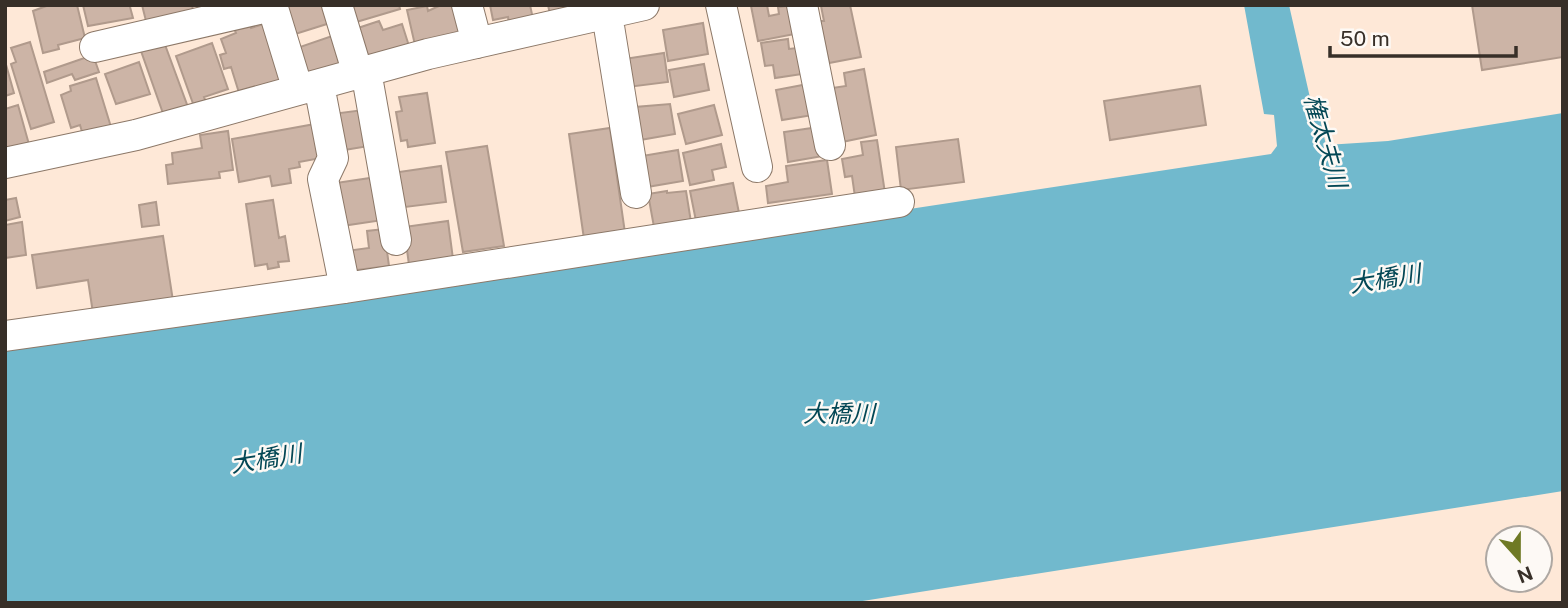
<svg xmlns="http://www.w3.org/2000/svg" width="1568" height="608" font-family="'Public Sans','Noto Sans JP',sans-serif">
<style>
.water{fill:#71b9cd}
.building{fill:#ccb4a6;stroke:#b09a8c;stroke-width:2}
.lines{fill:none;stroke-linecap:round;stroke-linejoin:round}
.minor-casing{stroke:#8c7868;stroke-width:32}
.minor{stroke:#fff;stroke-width:30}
.labels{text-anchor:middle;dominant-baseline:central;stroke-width:5;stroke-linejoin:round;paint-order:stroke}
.water-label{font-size:24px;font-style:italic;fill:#034755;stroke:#fdf9f5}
</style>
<rect width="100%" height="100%" fill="#fee8d7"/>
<path class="water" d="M1244,5H1289L1313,111L1319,114L1326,145L1388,141L1563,113V491L850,603H5V347L1271,154L1277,146L1274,115L1264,114Z"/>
<path class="building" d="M49,5H77L85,38L58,45L59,49L43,53L33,11Z
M83,5H133L130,7L133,18L88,26Z
M142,5H192L194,15L146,21Z
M284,5H324L330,23L289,36Z
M347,5H399L400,9L353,23Z
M441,5H457L463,34L415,45L407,10L427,6L428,11Z
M490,5H530L533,19L509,24L508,17L493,20Z
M539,5H584L551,19L548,5Z
M767,5L769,16L779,14L778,7L795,5L800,33L758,41L751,6Z
M850,5L861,57L829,63L820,21H824L821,6Z
M1472,5H1563V57L1482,70Z
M379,21L383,30L402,24L409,46L365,60L355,29Z
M249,23L251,28L267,23L286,81L240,96L231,67L224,69L220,55L226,53L221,39L236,33L234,28Z
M703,23L708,54L668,61L663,30Z
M335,35L345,67L305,81L294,49Z
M788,39L789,49L805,47L809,73L775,78L773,65L765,66L761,43Z
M30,42L54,122L31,129L11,64L16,62L11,48Z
M164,42L189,110L165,119L141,51Z
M212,43L228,89L204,97L208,107L196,112L176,56Z
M664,53L668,82L628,87L624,59Z
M93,55L99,72L75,80L72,74L47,83L44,72Z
M5,61L14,93L5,96Z
M139,62L150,94L116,104L105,74Z
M704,64L709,90L674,97L669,70Z
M864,69L876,135L842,142L832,88L846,86L844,73Z
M96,78L111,127L83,135L80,125L71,128L61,95L71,91L70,86Z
M808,84L813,115L782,120L776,90Z
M1200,86L1206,125L1110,140L1104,101Z
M427,93L435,143L408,147L407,140L401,141L396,112L402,111L399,97Z
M670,104L675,134L640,140L635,107Z
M18,105L30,148L5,155V109Z
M714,105L722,135L686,144L678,114Z
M363,110L369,146L338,151L332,114Z
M315,124L321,158L299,162L300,167L289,169L291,183L272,186L270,176L239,182L232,139Z
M819,127L823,156L788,162L784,132Z
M610,128L625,233L584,239L569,134Z
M228,131L233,170L219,172L220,178L168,184L166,165L173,164L172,153L202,148L200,135Z
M958,139L964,182L901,190L896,147Z
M877,140L885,193L855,197L852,176L845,177L842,159L863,155L861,142Z
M721,144L726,167L712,170L714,180L690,185L683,153Z
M487,146L504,246L463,252L446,152Z
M678,150L683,181L647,187L642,156Z
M827,160L832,194L768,203L766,186L788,182L786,166Z
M441,166L446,202L397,208L392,173Z
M377,177L383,220L335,227L329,184Z
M733,183L739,213L696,221L690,191Z
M667,191V193L686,191L691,222L654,227L648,194Z
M16,198L20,217L5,221V200Z
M273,200L279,238L285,236L289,261L278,262L279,267L268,269L267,264L255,266L246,204Z
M156,202L159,225L142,227L139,205Z
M448,221L453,259L409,265L404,227Z
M22,222L26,255L5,258V225Z
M384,229L389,266L349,271L346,251L369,248L367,231Z
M163,236L173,301L93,313L88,280L37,288L32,255Z"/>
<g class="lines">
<g class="minor-casing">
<path id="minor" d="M272,5L298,90
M337,5L358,74
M467,5L477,43
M721,5L757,167
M802,5L830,145
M607,14L636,193
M95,47L272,6
M366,71L396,240
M319,85L333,158L323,179L345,288
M5,163L136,135L428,54L644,5
M5,336L345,288L899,202"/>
</g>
<use href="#minor" class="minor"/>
</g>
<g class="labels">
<g class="water-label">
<text transform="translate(1326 141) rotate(74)">権太夫川</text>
<text transform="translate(1385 278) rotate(-9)">大橋川</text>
<text x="839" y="413">大橋川</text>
<text transform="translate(266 458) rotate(-9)">大橋川</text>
</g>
</g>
<rect width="1568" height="608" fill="none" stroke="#372f28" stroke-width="14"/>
<g transform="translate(1519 559) rotate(159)"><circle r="33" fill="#fdf9f5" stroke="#aea8a3" stroke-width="2"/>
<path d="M0-5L12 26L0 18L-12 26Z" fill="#6f7924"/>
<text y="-10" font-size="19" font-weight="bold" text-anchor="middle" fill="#372f28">N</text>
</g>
<path d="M1330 46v10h186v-10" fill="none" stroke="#372f28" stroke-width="3.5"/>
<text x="1340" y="46" font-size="21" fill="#372f28" stroke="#fdf9f5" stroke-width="5" paint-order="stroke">50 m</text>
</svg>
